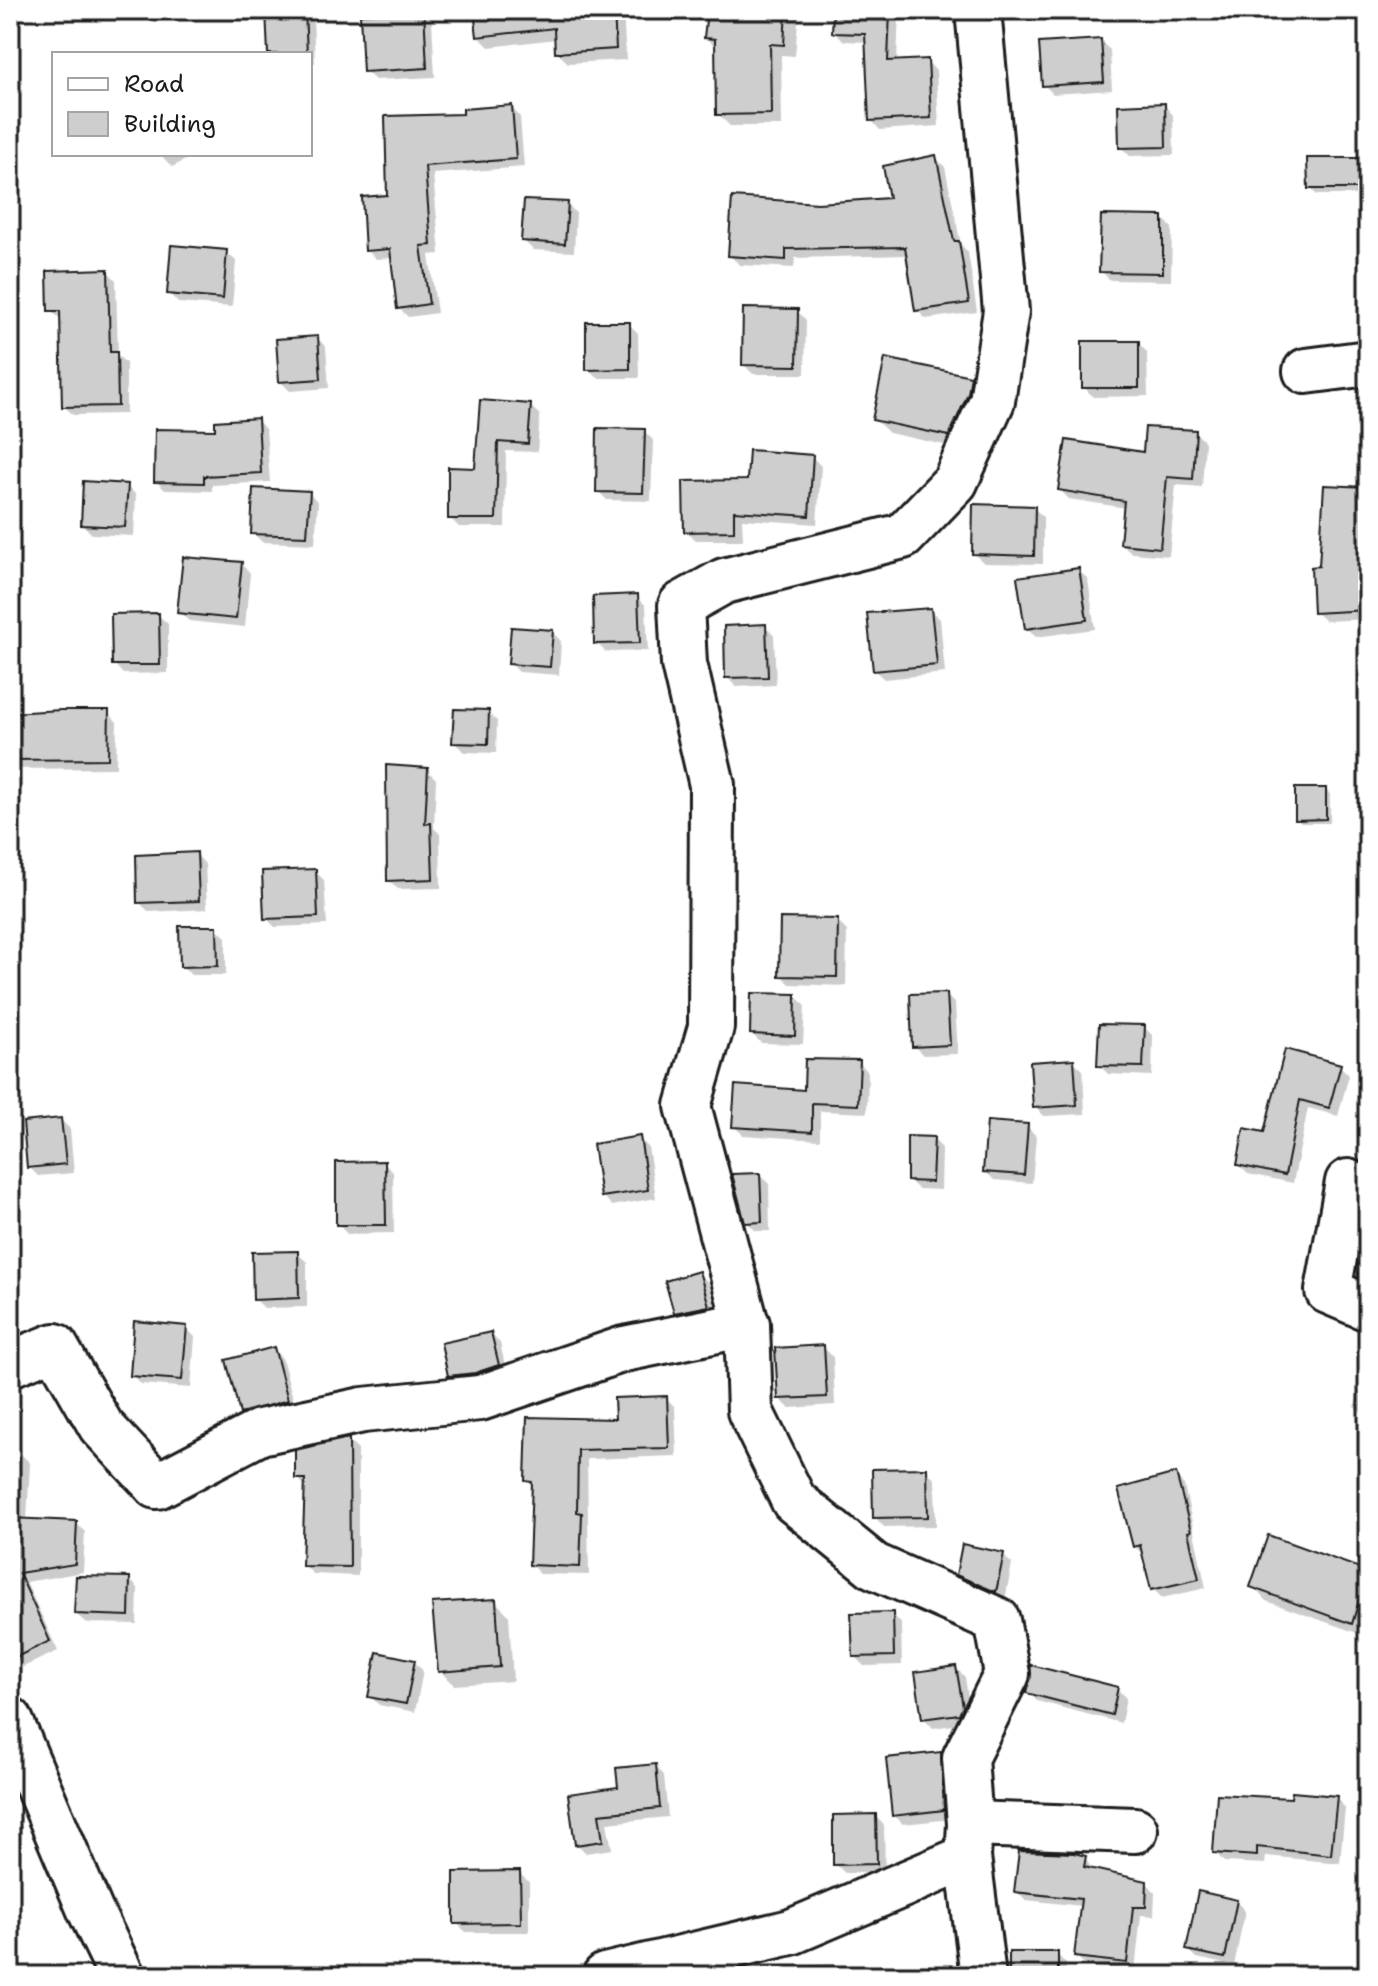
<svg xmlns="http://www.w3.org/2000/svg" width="1378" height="1986" font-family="'Shantell Sans',sans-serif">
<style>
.shadow{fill:#0003}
.building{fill:#cecece;stroke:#1c1c1c;stroke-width:2}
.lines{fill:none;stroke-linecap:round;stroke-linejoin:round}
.minor-casing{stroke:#1c1c1c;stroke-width:50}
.minor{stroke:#fff;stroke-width:44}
</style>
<rect width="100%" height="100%" fill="#fff"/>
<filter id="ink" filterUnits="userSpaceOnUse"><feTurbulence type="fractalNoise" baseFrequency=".0125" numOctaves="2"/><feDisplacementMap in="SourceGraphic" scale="16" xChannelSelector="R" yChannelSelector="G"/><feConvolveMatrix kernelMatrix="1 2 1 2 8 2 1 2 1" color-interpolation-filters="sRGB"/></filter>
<g filter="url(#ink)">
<path class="shadow" d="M268,10H306L313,17L315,63H310V54H270Z
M366,10L423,12L432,21L435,77L375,80L365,71Z
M476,10H623L626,60L568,63L557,52L556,39L489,47L478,36Z
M709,10H799L795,56L781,55L782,126H730L718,114L717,49L706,37Z
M835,10H899L897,63L927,61L936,71L939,126L880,130L871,120L867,42L844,41L834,32Z
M1100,41L1110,50L1112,90L1053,94L1044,85Z
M1164,105L1173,115L1174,155L1130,156L1121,147Z
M511,107L520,117L524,167L433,174L440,254L429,255L437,313L408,317L399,308L393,258L376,259L367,250L389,197L465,116Z
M160,154H197L172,167Z
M1367,155H1368V195H1317L1310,188L1367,160Z
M936,158L945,167L961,245L968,252L977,312L926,319L917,310L908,255L795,258L794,268L740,265L730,256L818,205L891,200Z
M567,204L576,213L574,252L533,250L523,240Z
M1163,218L1172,228L1171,281L1110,280L1101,271Z
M226,252L236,261L232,307L178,303L169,293Z
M107,271L116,280L118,356L126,363V414L73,415L64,406L63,320L50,311Z
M797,311L806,320L805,374H753L744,365Z
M629,324L638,333L639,378H598L588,369Z
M317,338L326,347L329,388L290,391L281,382Z
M1138,343L1147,352L1148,396L1093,397L1084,387Z
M970,378L984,392L963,449L889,433L874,419Z
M482,403L530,406L540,415L537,452L506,451L505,527H459L450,518L477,470Z
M257,420L266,430L270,482L212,485V491L165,490L156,481L217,432Z
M644,431L653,440L651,501L607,500L598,491Z
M1195,432L1205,442L1202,487L1176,485L1169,556L1132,553L1122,544L1126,508L1069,499L1060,490Z
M812,457L821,466L817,524L742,519L743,540H696L686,531Z
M127,486L136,495L134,536L92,534L83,525Z
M1368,489V619L1325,621L1315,612L1321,568Z
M309,493L318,502L315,544L262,542L253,533Z
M1034,508L1043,517V564L984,563L974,554Z
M241,564L250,573L245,627L189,621L179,612Z
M1078,570L1088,579L1095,629L1036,637L1027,628Z
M637,596L646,606L648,651L606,652L596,643Z
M930,610L940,619L945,673L884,679L874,670Z
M158,615L168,624V673L123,674L114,664Z
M765,626L774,635L776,685L736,687L727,677Z
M552,632L561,641L559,675L519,672L510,663Z
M108,712L117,722L116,768L10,769V715Z
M488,712L497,721L496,753L464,752L454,742Z
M427,770L436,779L434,828L440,834L441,888L398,889L389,880Z
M1326,790L1330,794V823H1301L1297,819Z
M196,854L205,864L207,909L149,912L139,902Z
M315,871L324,880L327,925L275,927L266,918Z
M837,921L847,931L846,986L790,984L781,975Z
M216,928L226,937V975H191L182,966Z
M946,995L955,1004L958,1054L923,1055L914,1046Z
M795,996L805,1005L803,1044L761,1043L752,1034Z
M1144,1027L1153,1036L1152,1076L1108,1074L1099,1065Z
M1286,1051L1340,1066L1349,1075L1338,1116L1308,1108L1293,1183L1248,1174L1239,1165L1265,1134Z
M1073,1061L1083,1070L1085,1114L1044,1116L1035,1107Z
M859,1062L868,1072L867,1113L820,1111V1140L743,1135L734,1126Z
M61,1120L70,1129L74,1173L38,1176L29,1167Z
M1027,1126L1036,1136L1032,1183L994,1180L985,1171Z
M639,1138L648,1147L656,1198L612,1206L603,1196Z
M933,1139L942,1148L941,1190L918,1189L909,1180Z
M384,1163L393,1172L394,1233L347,1234L338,1224Z
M760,1175L769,1184L770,1231H756L747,1222Z
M1368,1223V1251L1364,1247Z
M297,1253L307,1262V1307L264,1308L255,1299Z
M698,1273L708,1282L717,1315L685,1321L676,1312Z
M186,1328L195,1337L191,1388L141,1384L132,1375Z
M491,1334L500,1343L507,1374L459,1384L450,1375Z
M824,1348L833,1357L835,1405L789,1408L780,1399Z
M273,1349L282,1358L296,1409L251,1422L242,1413Z
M1368,1367V1418L1354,1407Z
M666,1398L675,1407L677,1456L587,1459L589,1575L540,1574L531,1565L534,1487L527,1481L617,1421Z
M349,1441L358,1450V1576L313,1574L304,1565L307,1488L297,1478Z
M10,1453L21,1454L30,1463L27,1521L76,1523L85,1532L83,1572L26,1582L58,1651L23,1667L10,1649Z
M926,1470L935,1479L936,1526L884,1527L875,1517Z
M1175,1476L1184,1485L1206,1588L1162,1598L1153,1589L1144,1555L1134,1546Z
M1269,1537L1368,1573L1366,1636L1266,1601L1252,1586Z
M1003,1555L1012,1564L1005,1600L967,1583L958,1574Z
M129,1579L138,1588L137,1624L86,1623L76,1614Z
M495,1601L509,1615L513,1681L454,1685L440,1671Z
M892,1614L901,1623L902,1665L864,1666L855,1657Z
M414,1661L423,1671L415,1712L379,1705L370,1696Z
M956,1668L965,1677L971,1717L968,1723L933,1728L924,1718Z
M1117,1689L1126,1698L1121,1723L1037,1701L1028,1692Z
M940,1754L950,1763L952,1819L903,1824L894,1815Z
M655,1766L664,1775L668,1817L607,1823L612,1849L586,1853L577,1844L570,1796L620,1788Z
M1336,1798L1345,1808L1340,1863L1266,1856L1265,1864L1224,1862L1215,1852L1293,1800Z
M875,1816L884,1825L885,1873H845L835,1864Z
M1085,1858L1093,1871L1146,1882L1155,1892L1154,1916L1141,1915L1135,1971L1086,1966L1077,1957L1082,1906L1026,1900L1016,1891Z
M519,1873L529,1882V1932H466L456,1923Z
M1236,1901L1245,1911L1234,1966L1197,1958L1188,1949Z
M1057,1954L1066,1964V1976H1011Z
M834,1964L843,1976H791L790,1966Z"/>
<path class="building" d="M266,10H305L307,54H268Z
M424,10L427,68L363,72L360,14Z
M474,10H614L616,49L555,53L554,28L477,37Z
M707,10H786L784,45L770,44L771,114L716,115L715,39L704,38Z
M833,10H890L888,61L928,59L931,118L869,121L865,34L832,33Z
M1101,39L1104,82L1042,86L1039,43Z
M1165,103L1166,147L1119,148L1118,105Z
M512,105L516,159L425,166L431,245L421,246L429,304L397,309L390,249L365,251L362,197L387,195L385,116L463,114V109Z
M936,155L954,241H959L969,303L915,311L905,247L786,249V260L728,256L732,197L818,203L889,198L883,166Z
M1307,158H1368V189H1308Z
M524,200L568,202L565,244L521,241Z
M1101,215L1163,216V273L1099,272Z
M171,245L227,250L223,299L167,294Z
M108,269L110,352H117L118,406L62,407L60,311H48L47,271Z
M743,308L798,309L797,366L742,365Z
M586,322H630V369L586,370Z
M318,336L321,379L279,382L276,339Z
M1082,341H1139V388H1082Z
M885,358L971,376L968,394L949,436L872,420Z
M480,400L531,404L528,444L498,442L496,519H448V467L475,468Z
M258,418L261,473L204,476V483L154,482L155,429L215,430V421Z
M1145,427L1196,430L1193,479L1167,477L1160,548L1120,544L1124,501L1058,490L1066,440L1143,452Z
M597,428L645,429L643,493L596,492Z
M749,450L813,455L809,516L734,511V531L684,532L683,481L747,480Z
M83,481L128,484L125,527L81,525Z
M1324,485L1368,487V610L1313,613L1311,567L1319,566Z
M253,488L310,491L307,536L251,534Z
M973,504L1035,506L1034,556L972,554Z
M183,557L242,562L236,619L177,613Z
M1079,568L1087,620L1025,629L1017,577Z
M638,594L640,643L594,644L593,596Z
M931,608L937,665L873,671L867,613Z
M159,613L160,665H112L111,614Z
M766,624L768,677L725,678L724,626Z
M511,627L553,630L550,667L508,664Z
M454,709L489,710L488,744L452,743Z
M61,710H109L108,759L10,760V713Z
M386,765L428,768L425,824L431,823L433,879L387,881Z
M1295,788H1326V819L1295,820Z
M197,852L199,901L137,903L136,855Z
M316,869L318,917L264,919L262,871Z
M780,918L838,919L837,977L779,976Z
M179,926H217L218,966L180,967Z
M751,993L796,994L795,1036L750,1034Z
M947,993L950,1045L912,1047L910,994Z
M1099,1024L1145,1025L1143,1067L1097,1066Z
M1285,1049L1341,1064L1329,1108L1300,1100L1285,1175L1237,1165L1244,1128L1264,1132Z
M805,1059L860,1060L858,1105L812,1103V1132L732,1127L735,1085L804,1090Z
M1074,1059L1077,1105L1033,1108L1030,1062Z
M61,1118L66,1164L27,1168L23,1122Z
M987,1121L1028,1124L1024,1175L983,1172Z
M640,1136L648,1190L601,1197L593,1144Z
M907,1136L934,1137L932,1182L907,1181Z
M385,1161L386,1225H336V1162Z
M760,1173L762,1222L745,1223L732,1174Z
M298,1251L299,1298L253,1300L252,1252Z
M699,1271L709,1306L674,1313L665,1281Z
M134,1321L187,1326L182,1380L130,1376Z
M491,1332L499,1365L475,1373L448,1376L441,1343Z
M824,1345L827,1397L778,1399L775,1348Z
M274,1347L288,1400L240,1414L226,1360Z
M667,1396L669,1448L578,1450L577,1512L582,1513L580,1567L529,1565L532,1482L525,1481L527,1417L615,1419L614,1398Z
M349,1438L350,1567L302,1566L305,1479H295V1450Z
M927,1468L928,1517L873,1518L872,1469Z
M1176,1473L1191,1531L1188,1532L1199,1579L1151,1590L1140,1545L1133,1547L1118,1489Z
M10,1518L77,1521L75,1564L19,1573L50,1641L10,1660Z
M1268,1535L1368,1571L1352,1624L1250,1587Z
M962,1544L1004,1553L996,1592L956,1575Z
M76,1576L130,1577L129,1616L74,1614Z
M496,1599L500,1667L438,1672L432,1603Z
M893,1612L894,1656L853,1657L851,1613Z
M377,1652L415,1660L406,1704L368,1697Z
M1031,1665L1118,1687L1112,1715L1026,1693Z
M956,1666L963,1707L959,1714L922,1719L915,1672Z
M941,1752L944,1810L892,1816L886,1758Z
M656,1764L660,1808L599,1814L603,1841L575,1845L568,1794L618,1787L616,1768Z
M1292,1792L1337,1796L1331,1855L1257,1847V1856L1213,1853L1217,1794L1291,1798Z
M876,1814L877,1864L833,1865V1815Z
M1019,1851L1074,1853L1086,1856L1084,1867L1147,1881L1146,1907H1133L1127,1963L1074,1957L1081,1899L1014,1892Z
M520,1871L521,1923L454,1924V1872Z
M1198,1891L1237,1900L1225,1958L1186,1950Z
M1009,1952H1058V1976H1009Z"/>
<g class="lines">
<g class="minor-casing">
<path id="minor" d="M1306,371L1368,363
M1348,1182L1328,1291L1368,1308
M746,1324L688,1106L711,1027L712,785L684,664L681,605L724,581L903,536L955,482L992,401L1006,311L978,10
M10,1364L55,1346L101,1426L157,1486L260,1432L363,1410L480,1398L624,1349L747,1324L750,1411L794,1501L874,1566L997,1620L1007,1674L965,1758L970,1824L968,1857L983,1976
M10,1720L90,1910L122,1976
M970,1824L1135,1830
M605,1976L791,1932L968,1857"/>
</g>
<use href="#minor" class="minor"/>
</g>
</g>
<rect width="1378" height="1986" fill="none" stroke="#fff" stroke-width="40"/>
<rect x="20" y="20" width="1338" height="1946" fill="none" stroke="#1c1c1c" stroke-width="3" filter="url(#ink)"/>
<rect x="52" y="52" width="260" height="104" fill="#ffffff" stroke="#a4a4a4" stroke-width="2"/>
<rect x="68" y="78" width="40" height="12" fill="#ffffff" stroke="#a4a4a4" stroke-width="2"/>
<text x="124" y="92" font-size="24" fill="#1c1c1c">Road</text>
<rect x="68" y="112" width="40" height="24" fill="#cecece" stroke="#a4a4a4" stroke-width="2"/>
<text x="124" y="132" font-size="24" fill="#1c1c1c">Building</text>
</svg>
